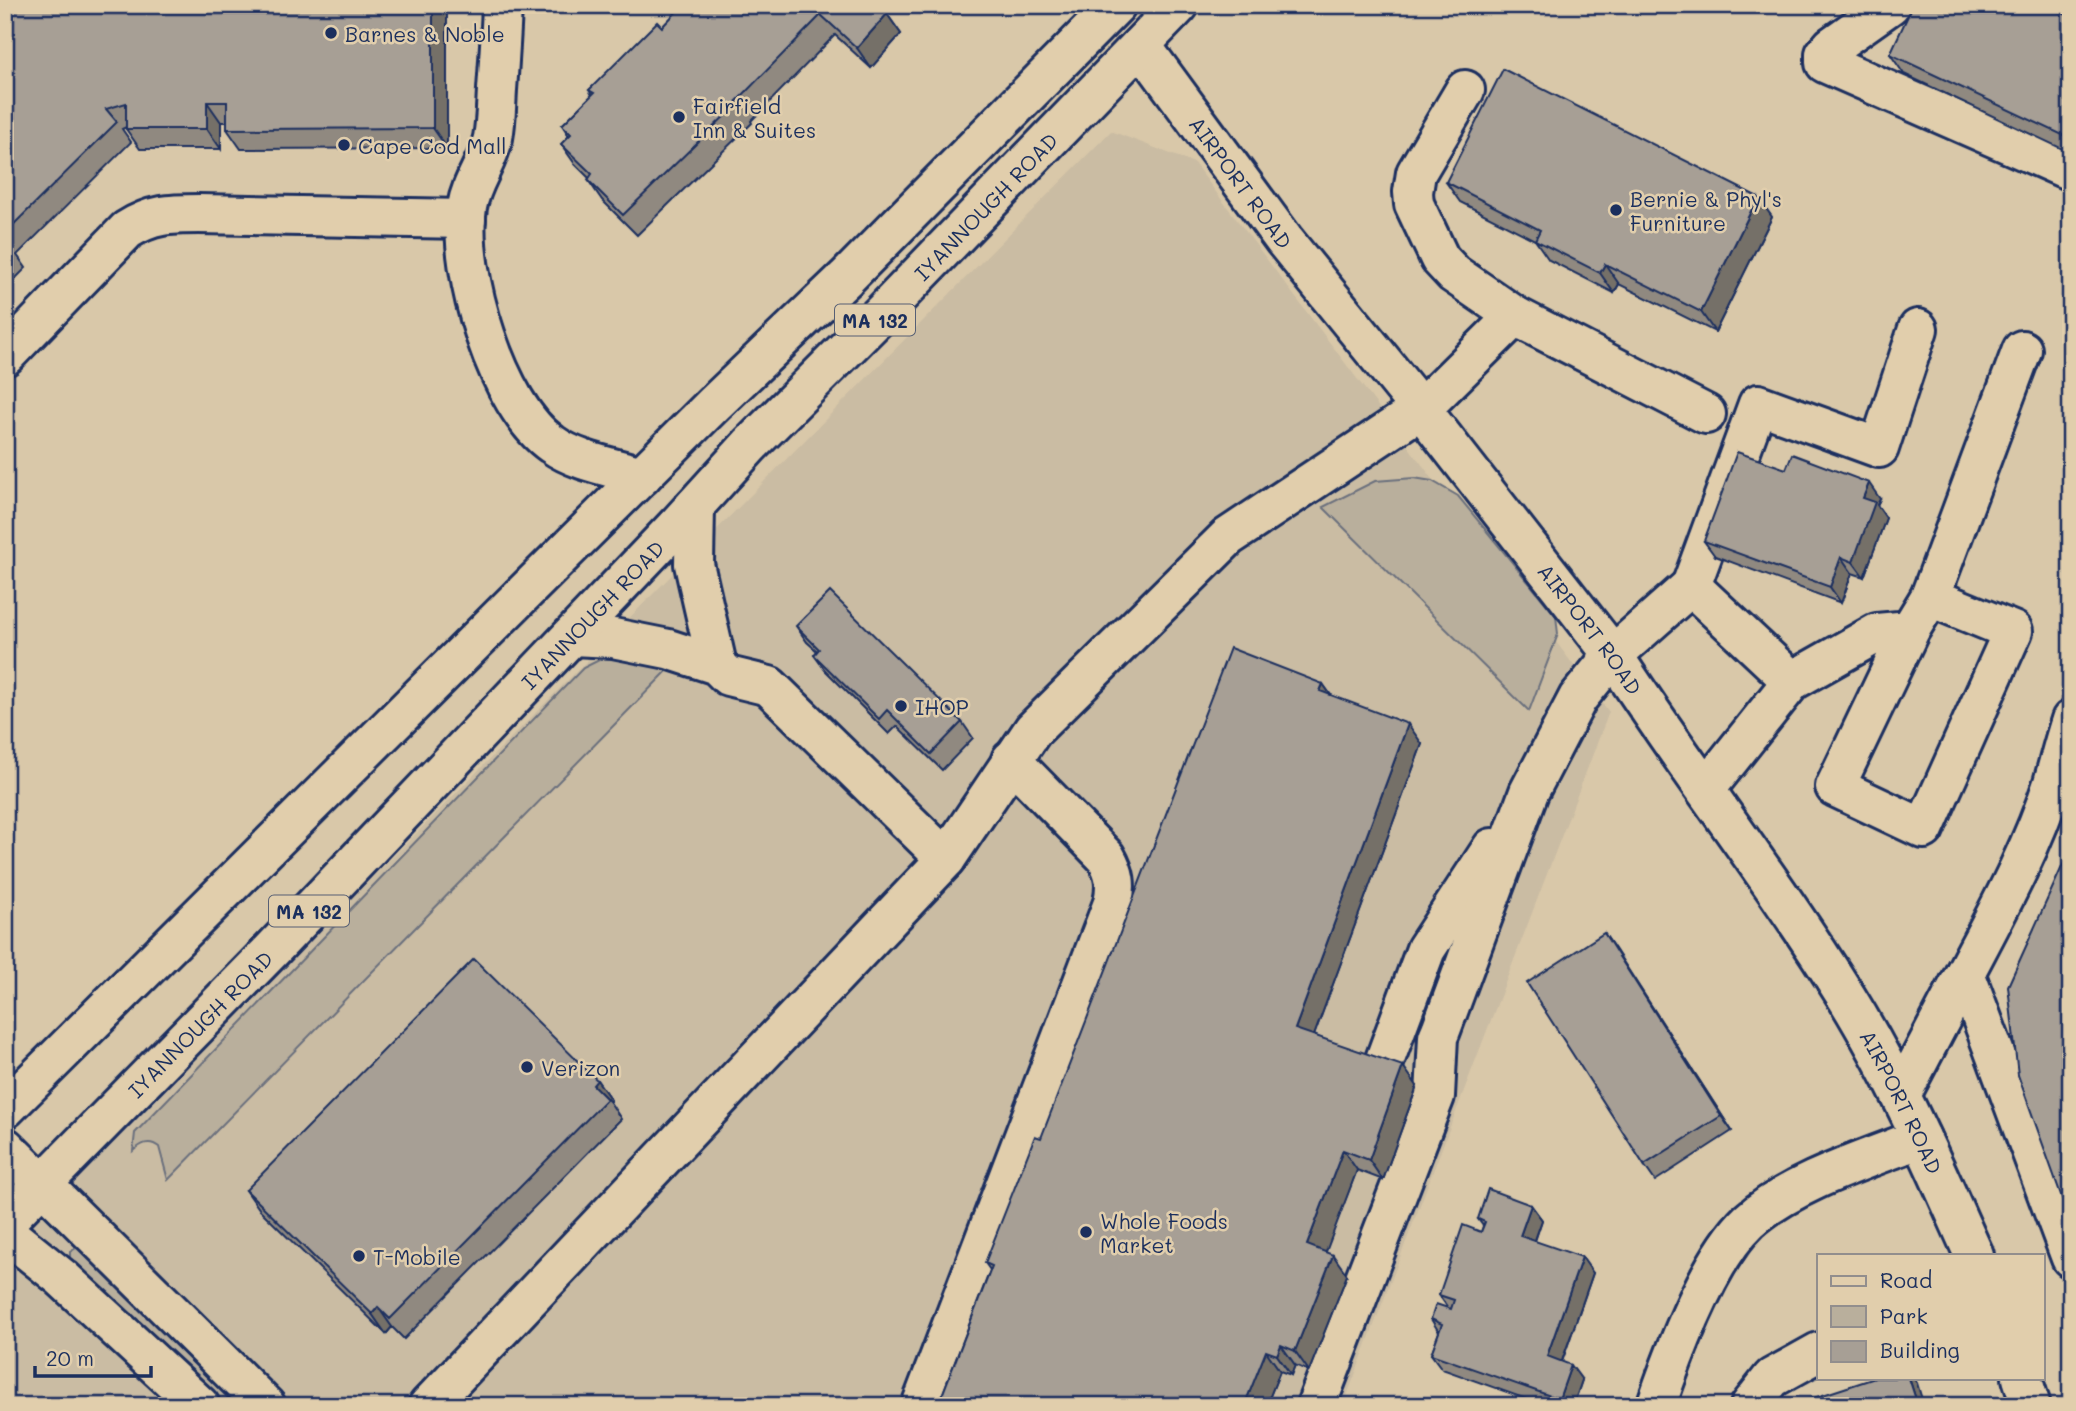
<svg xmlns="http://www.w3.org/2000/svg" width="2076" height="1411" font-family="Mali,sans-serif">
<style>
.built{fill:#cabca3}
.green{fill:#b9af9c;stroke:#6a6f7d;stroke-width:2}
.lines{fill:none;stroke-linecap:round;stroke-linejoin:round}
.minor-casing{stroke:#1b2f5e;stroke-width:44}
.major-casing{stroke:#1b2f5e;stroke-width:44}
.minor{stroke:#e1ceac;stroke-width:38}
.major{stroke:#e1ceac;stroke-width:38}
.wall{fill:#908980;stroke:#1b2f5e;stroke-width:2}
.shaded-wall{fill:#756f68;stroke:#1b2f5e;stroke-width:2}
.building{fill:#a79f95;stroke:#1b2f5e;stroke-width:2}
.poi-dot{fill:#1b2f5e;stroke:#e1ceac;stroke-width:2.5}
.labels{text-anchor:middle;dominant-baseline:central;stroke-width:5;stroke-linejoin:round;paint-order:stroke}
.shield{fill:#e1ceac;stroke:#565f75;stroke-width:2}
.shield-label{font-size:19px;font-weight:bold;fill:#1b2f5e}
.poi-label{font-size:21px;fill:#1b2f5e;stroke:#e1ceac;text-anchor:start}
.street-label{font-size:21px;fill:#1b2f5e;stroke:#e1ceac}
</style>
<rect width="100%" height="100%" fill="#d9c8a9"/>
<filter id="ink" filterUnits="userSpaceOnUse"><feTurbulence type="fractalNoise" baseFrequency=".0143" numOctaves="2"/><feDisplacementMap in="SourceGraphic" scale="14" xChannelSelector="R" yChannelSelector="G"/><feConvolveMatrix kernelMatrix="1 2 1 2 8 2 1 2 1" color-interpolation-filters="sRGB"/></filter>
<g filter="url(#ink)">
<path class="built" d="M1111,131L1194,163L1609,712L1343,1406H5V1249Z"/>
<path class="green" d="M1414,478L1432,481L1458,496L1556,616L1558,634L1529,711L1323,507L1375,481Z
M627,652L669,669L168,1180L159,1147C149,1139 141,1144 133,1151L135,1133L583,668L607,656Z
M76,1248L81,1249L238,1406H216L70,1260V1252Z"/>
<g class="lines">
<g class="minor-casing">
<g id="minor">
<path d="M502,5C501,34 499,62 497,90C496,106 496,122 493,138C488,162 471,182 467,207C457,271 498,407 552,444C577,462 613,467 642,476"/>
<path d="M1890,5L1832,46L1825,54V63L2071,171"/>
<path id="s1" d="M1141,45L1284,240L1421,409L1613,655C1688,771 1774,880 1847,998C1897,1079 1935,1168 1974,1255"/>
<path d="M1465,90L1416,173L1413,192L1414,204L1440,259L1454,274L1515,316"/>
<path d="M5,356L127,230C152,214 170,214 199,214L466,219"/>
<path d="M695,506L694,564L717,665"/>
<path d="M1691,586L1758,404L1879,448L1918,329"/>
<path d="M1930,597L2022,350"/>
<path d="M2071,720C2064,741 2059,762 2053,783C2032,849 1997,912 1965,973L2071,1258"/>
<path d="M1706,789L1792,681L1877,633L1910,630L1835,787L1924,829L2013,631L1930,597L1910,630"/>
<path d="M946,859L1033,730L1228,537L1421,409L1515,316L1706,414"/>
<path d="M1380,1073L1426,949L1492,848"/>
<path d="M1901,1095L1965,973"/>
<path d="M5,1147L266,1406"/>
<path d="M5,1232L62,1278L200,1406"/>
<path d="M2022,1378L2031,1406"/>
<path d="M428,1406L946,859L769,686L728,676L717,665L668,649L613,638L572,636"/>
<path d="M921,1406L1113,903C1117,884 1115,873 1106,857L1011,760"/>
<path d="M1316,1406L1435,1096L1438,1037L1441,1030L1529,792L1578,698L1613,655L1691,586L1792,681"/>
<path d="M1656,1406C1674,1353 1709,1259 1749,1221C1792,1182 1868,1159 1921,1138"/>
<path d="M1750,1406L1772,1378L1819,1352"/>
</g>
</g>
<g class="major-casing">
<g id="major">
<path d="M5,1109L714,404L846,278L1116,5"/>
<path id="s2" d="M5,1222L271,951L679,523L750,445L884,311L1179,5"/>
</g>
</g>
<use href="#minor" class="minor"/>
<use href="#major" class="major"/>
</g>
<path class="wall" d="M5,5H447V148L241,149L227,129V122H221V149H140L126,129V127L122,129L131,142L17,255L26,268L5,289Z
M683,5L887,14L901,34L871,68L835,35L751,121L752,123L637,235L602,200L588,180L589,178L575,164L561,144L569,136L562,125L592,95L589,90L662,27Z
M2071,17V153L1904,74L1890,54Z
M1446,182L1758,197L1772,217L1715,332L1619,284L1614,293L1549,260L1535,240L1460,202Z
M1880,499L1877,505L1886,518L1864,577L1852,573L1841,603L1715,556L1704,541Z
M796,626L962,722L973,738L942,770L897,726L889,734L825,670L814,655L817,651L807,642Z
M1323,684L1331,695L1422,744L1314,1035L1417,1086L1383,1180L1357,1170L1325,1252L1347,1275L1309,1371L1295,1365L1291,1375L1280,1371L1266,1406H938L990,1270L985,1263L1041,1138Z
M1604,933L1732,1131L1655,1181L1644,1165Z
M597,1080L611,1100L610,1102L621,1119L404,1339L392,1327L386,1334L260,1210L246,1190Z
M1531,1205L1542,1220L1535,1241L1593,1273L1562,1362L1582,1380L1573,1406H1546L1442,1369L1431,1354L1439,1332L1431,1319L1448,1308L1439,1295L1481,1232L1483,1226L1478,1219Z"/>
<path class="shaded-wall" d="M433,5H447V148L433,128Z
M887,14L901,34L871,68L857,48Z
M207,102L221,122V149L207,129Z
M1758,197L1772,217L1715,332L1701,312Z
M1605,264L1619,284L1614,293L1600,273Z
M1869,483L1880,499L1877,505L1886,518L1864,577L1853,562L1863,498Z
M1841,557L1852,573L1841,603L1830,587Z
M1323,684L1337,704L1320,691Z
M1408,724L1422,744L1309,1049L1295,1029Z
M1604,933L1615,949L1732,1131L1721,1116Z
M1403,1066L1417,1086L1383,1180L1369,1160Z
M597,1080L611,1100L610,1102L593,1085Z
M1343,1150L1357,1170L1321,1265L1307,1245Z
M1531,1205L1542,1220L1531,1251L1520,1236Z
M1333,1255L1347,1275L1309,1371L1295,1351Z
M1582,1257L1593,1273L1558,1372L1547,1356Z
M378,1307L392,1327L386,1334L372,1314Z
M1281,1345L1295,1365L1291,1375L1277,1355Z
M1266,1351L1280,1371L1266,1406H1244Z
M1571,1365L1582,1380L1573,1406H1564L1559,1399Z
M1909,1378H1913L1917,1383L1924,1406H1918Z"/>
<path class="building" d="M5,5H433V128L227,129V102H207V129H126V103L106,109L117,122L5,233Z
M683,5H879L887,14L857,48L821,15L736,102L738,103L623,215L588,180L592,174L561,144L571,134L562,125L594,93L589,90L657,22L662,27Z
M1913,5H2045L2071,17V139L1890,54Z
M1503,69L1758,197L1701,312L1605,264L1600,273L1535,240L1540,230L1446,182Z
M5,241L12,248L5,255Z
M1737,452L1786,469L1792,454L1869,483L1863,498L1875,502L1853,562L1841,557L1830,587L1704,541Z
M830,592L962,722L931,754L887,710L879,719L814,655L819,649L796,626Z
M1230,648L1323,684L1320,691L1408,724L1295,1029L1403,1066L1369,1160L1343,1150L1307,1245L1333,1255L1295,1351L1281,1345L1277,1355L1266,1351L1244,1406H938L992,1266L985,1263L1035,1136L1041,1138Z
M2071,847V1223L2018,1075L2008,986Z
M1604,933L1721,1116L1644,1165L1527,983Z
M474,959L597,1080L593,1085L607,1099L390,1319L378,1307L372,1314L246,1190Z
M1488,1189L1531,1205L1520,1236L1582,1257L1547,1356L1571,1365L1559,1399L1431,1354L1442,1324L1431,1319L1436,1304L1451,1309L1454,1300L1439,1295L1463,1225L1481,1232L1485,1222L1478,1219Z
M1875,1378H1909L1918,1406H1789Z"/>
</g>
<g class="poi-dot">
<circle cx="331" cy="33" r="7"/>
<circle cx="679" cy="117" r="7"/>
<circle cx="344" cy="145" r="7"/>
<circle cx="1616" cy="210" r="7"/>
<circle cx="901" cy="706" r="7"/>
<circle cx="527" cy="1067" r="7"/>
<circle cx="1086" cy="1232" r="7"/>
<circle cx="359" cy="1256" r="7"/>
</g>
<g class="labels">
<g class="shield">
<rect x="835" y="304.5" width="80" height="31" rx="5"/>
<rect x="269" y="895.5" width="80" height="31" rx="5"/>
</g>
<g class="shield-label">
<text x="875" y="320">MA 132</text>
<text x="309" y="911">MA 132</text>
</g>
<g class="poi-label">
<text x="345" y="33">Barnes &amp; Noble</text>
<text x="693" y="105">Fairfield<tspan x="693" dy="24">Inn &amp; Suites</tspan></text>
<text x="358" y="145">Cape Cod Mall</text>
<text x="1630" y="198">Bernie &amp; Phyl's<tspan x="1630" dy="24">Furniture</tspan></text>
<text x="915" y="706">IHOP</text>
<text x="541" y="1067">Verizon</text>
<text x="1100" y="1220">Whole Foods<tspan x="1100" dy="24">Market</tspan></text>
<text x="373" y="1256">T-Mobile</text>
</g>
<g class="street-label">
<text stroke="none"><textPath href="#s1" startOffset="170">AIRPORT ROAD</textPath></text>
<text stroke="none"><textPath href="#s2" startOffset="1412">IYANNOUGH ROAD</textPath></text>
<text stroke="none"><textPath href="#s2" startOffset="845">IYANNOUGH ROAD</textPath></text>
<text stroke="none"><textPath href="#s1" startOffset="737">AIRPORT ROAD</textPath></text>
<text stroke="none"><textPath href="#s2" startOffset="278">IYANNOUGH ROAD</textPath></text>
<text stroke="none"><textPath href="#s1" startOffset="1304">AIRPORT ROAD</textPath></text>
</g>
</g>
<rect width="2076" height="1411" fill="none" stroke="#e1ceac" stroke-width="28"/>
<rect x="14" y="14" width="2048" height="1383" fill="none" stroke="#1b2f5e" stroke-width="2.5" filter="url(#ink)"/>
<rect x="1817" y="1254" width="228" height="126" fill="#e1ceac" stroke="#928e8d" stroke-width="2"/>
<rect x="1831" y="1276" width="35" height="10" fill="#e1ceac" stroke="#928e8d" stroke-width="2"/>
<text x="1880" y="1288" font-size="21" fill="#1b2f5e">Road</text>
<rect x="1831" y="1306" width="35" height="21" fill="#b9af9c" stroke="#928e8d" stroke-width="2"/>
<text x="1880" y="1324" font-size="21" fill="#1b2f5e">Park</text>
<rect x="1831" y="1341" width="35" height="21" fill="#a79f95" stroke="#928e8d" stroke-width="2"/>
<text x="1880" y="1358" font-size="21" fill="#1b2f5e">Building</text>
<path d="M35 1366v10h116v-10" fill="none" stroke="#1b2f5e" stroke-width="3.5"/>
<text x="46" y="1366" font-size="21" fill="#1b2f5e" stroke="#e1ceac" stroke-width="5" paint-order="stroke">20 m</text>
</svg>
